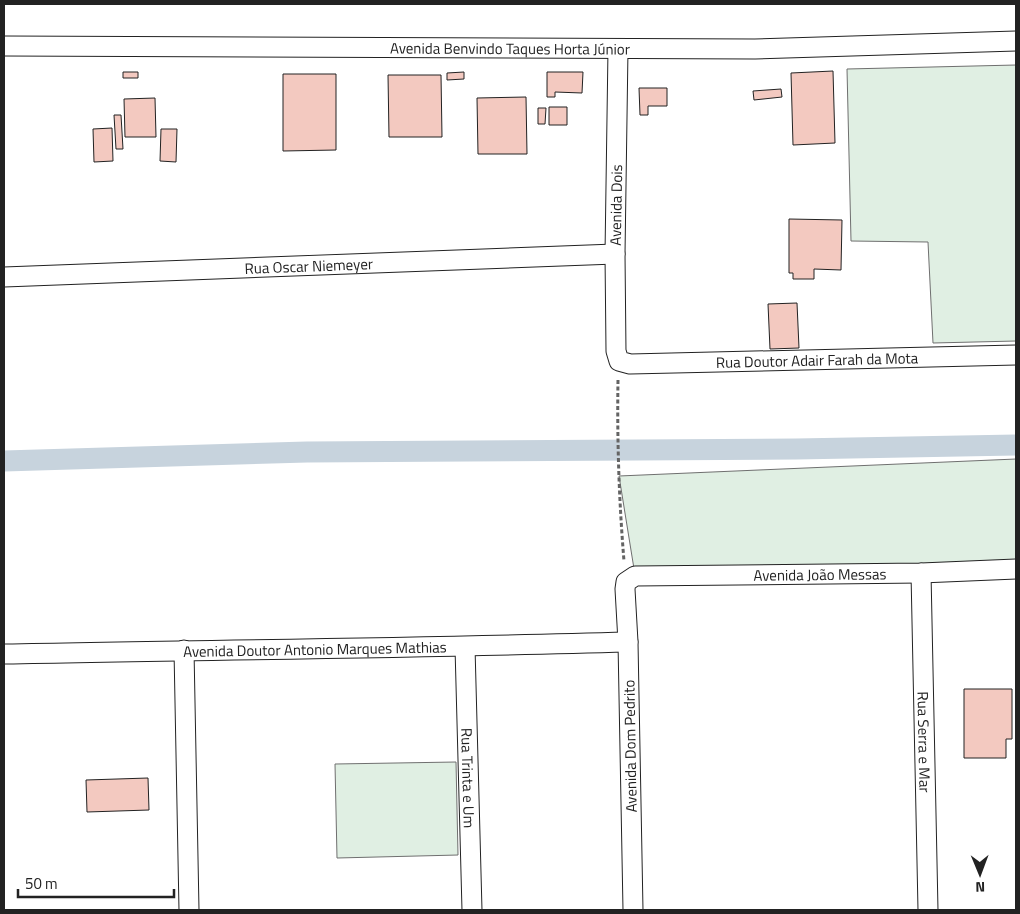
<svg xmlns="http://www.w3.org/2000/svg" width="1020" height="914" font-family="'Titillium Web',sans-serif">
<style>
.green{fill:#e0efe3;stroke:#6f6f6f}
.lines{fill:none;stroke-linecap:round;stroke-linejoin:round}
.canal{stroke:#c7d3dd;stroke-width:21}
.building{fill:#f3c9c0;stroke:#222}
.minor-casing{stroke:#222;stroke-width:21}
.path{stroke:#646464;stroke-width:3;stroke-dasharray:4 2.5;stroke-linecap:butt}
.minor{stroke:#fff;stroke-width:19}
.labels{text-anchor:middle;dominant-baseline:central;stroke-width:4;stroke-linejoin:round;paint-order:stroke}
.street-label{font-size:15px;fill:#222;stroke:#fff}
</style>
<rect width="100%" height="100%" fill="#fff"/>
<path class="green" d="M1016,65V341L933,343L928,242L851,241L847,69Z
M1016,459V566L635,575L619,476Z
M456,762L458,855L337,858L335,764Z"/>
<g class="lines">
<path class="canal" d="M4,461L307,452L796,449L1016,445"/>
</g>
<path class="building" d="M833,71L835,143L793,145L791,73Z
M123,72H138V78H123Z
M464,72V79L447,80V73Z
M547,72H583L582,93L555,92V97H547Z
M283,74H336V150L283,151Z
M388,75H441L442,137H389Z
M639,88H667V106H648V115H640Z
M781,89L782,97L754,100L753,91Z
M526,97L527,154H478L477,98Z
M155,98L156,137H125L124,99Z
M549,107H567V125H549Z
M538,108H546L545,124H538Z
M114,115H121L123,149H116Z
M112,128L113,161L94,162L93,129Z
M161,129H177L176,162L160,161Z
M789,219L842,220L841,270L814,269V279H793V273H789Z
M797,303L799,348L770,349L768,304Z
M964,689H1012V739H1006V758H964Z
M148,778L149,810L87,812L86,780Z"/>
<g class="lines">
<g class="minor-casing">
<g id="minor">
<path id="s1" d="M4,46L755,49L1016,41"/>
<path id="s2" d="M618,49L615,254L616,351L619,361L630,364L1016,355"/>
<path id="s3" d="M4,277L615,254"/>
<path id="s4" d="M921,573L928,910"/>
<path id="s5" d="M465,647L472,910"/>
<path d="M184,650L189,910"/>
<path id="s6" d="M4,654C212,650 420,648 628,642"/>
<path id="s7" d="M633,910L628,642L625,589L626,582L635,576L921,573L1016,569"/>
</g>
</g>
<path class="path" d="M618,380C617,440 619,501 624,561"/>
<use href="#minor" class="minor"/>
</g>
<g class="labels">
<g class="street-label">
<text stroke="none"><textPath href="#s1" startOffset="506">Avenida Benvindo Taques Horta Júnior</textPath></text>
<text transform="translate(616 205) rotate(-89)">Avenida Dois</text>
<text stroke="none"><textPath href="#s3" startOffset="305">Rua Oscar Niemeyer</textPath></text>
<text stroke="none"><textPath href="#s2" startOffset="511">Rua Doutor Adair Farah da Mota</textPath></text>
<text stroke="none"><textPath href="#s7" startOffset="524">Avenida João Messas</textPath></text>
<text stroke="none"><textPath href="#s6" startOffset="311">Avenida Doutor Antonio Marques Mathias</textPath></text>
<text stroke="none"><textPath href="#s4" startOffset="169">Rua Serra e Mar</textPath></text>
<text transform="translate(630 746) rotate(-91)">Avenida Dom Pedrito</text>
<text stroke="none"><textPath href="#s5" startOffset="131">Rua Trinta e Um</textPath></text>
</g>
</g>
<rect width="1020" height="914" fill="none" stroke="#222222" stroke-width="10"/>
<g transform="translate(980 874) rotate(179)" stroke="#ffffff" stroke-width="4" paint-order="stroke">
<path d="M0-4L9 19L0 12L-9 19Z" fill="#222222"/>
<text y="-8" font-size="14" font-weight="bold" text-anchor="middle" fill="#222222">N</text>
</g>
<path d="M18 889v8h156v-8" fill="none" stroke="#222222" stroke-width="2.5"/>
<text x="25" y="889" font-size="15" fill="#222222" stroke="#ffffff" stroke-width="4" paint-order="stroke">50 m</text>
</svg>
